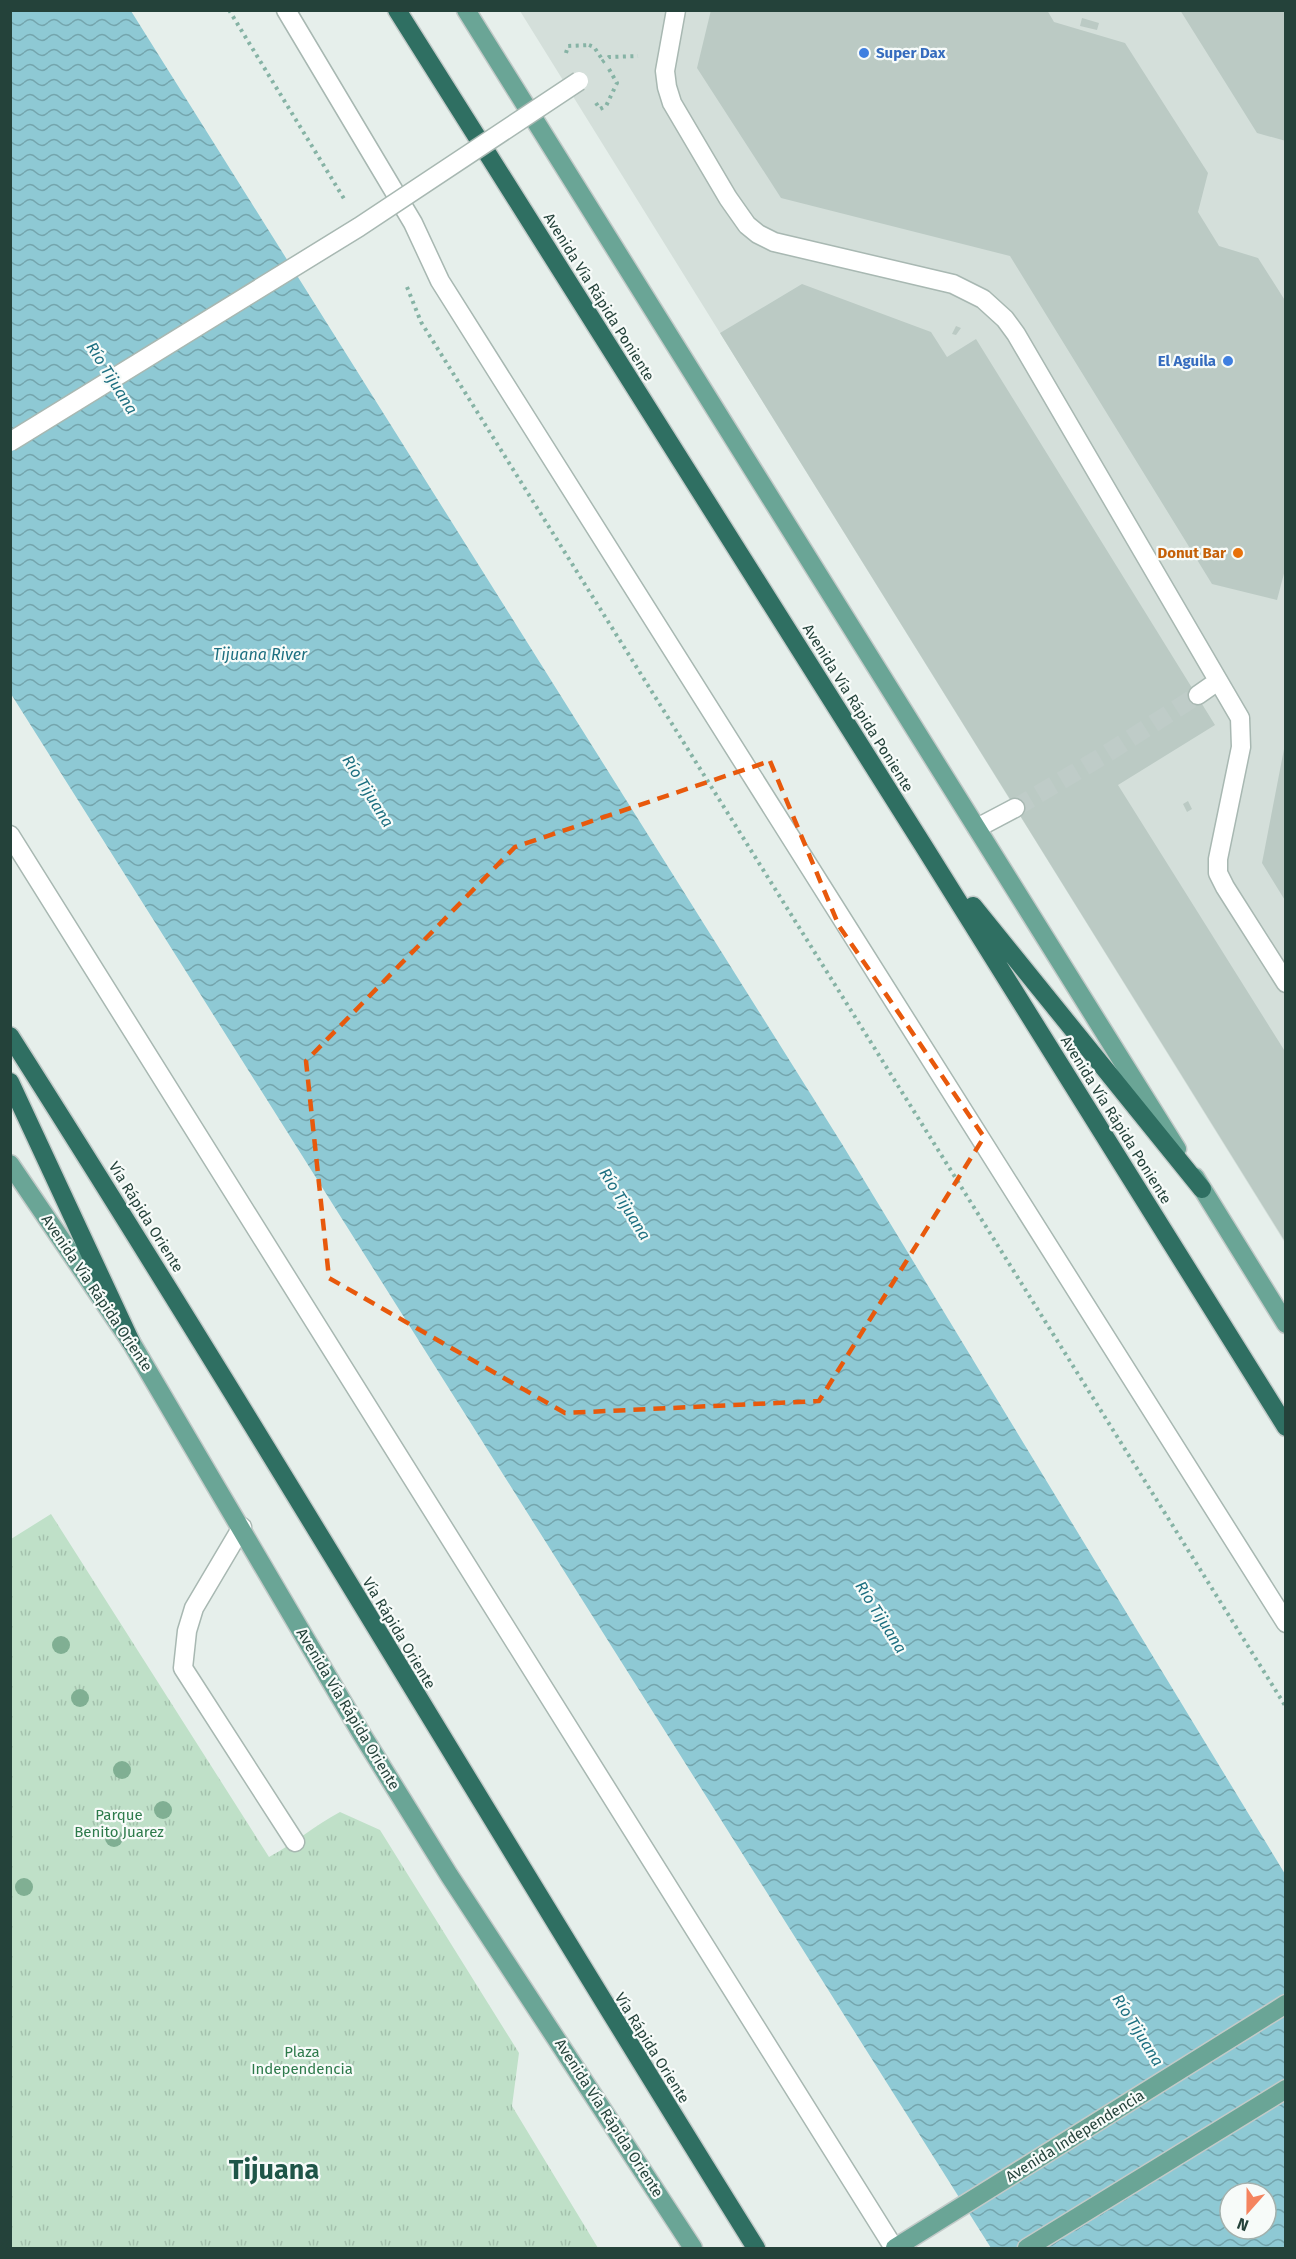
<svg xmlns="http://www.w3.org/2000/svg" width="1296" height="2259" font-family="'Fira Sans',sans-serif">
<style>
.built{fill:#d4dfda}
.park{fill:url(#park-tufts)}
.water{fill:url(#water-waves);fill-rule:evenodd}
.building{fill:#bbcac4}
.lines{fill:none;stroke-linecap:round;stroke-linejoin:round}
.minor-tunnel{stroke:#bfccc8;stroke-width:18;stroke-dasharray:18 9;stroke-linecap:butt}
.minor-casing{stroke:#a8b8b2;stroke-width:21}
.major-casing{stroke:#c2cac8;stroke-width:21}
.highway-casing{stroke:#c2cac8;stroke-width:21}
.path{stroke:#86b3a5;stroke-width:4;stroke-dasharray:3 4.5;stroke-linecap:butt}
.minor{stroke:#fff;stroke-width:18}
.major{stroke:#6aa596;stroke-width:18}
.highway{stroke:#2f6f62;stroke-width:18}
.minor-bridge-casing{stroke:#a8b8b2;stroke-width:21;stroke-linecap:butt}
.path-bridge{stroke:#86b3a5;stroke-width:4;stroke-dasharray:3 4.5;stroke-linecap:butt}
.minor-bridge{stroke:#fff;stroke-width:18}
.tree{fill:#80af93}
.marked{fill:none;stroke:#e8590c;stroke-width:4.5;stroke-dasharray:12 8;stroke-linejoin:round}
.shop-dot{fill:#3f7fe0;stroke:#f7fbf9;stroke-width:2}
.food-dot{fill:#e8710a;stroke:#f7fbf9;stroke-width:2}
.labels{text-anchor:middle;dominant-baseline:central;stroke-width:4.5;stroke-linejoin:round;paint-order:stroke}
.shop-label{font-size:15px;font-weight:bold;fill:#366cbe;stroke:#f7fbf9;text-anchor:start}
.street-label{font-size:15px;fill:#24423a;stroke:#f7fbf9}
.food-label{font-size:15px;font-weight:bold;fill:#c56008;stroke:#f7fbf9;text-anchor:end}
.park-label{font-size:15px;fill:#2d7a4b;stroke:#f7fbf9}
.water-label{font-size:16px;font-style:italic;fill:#1c6f80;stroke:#f7fbf9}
.town-label{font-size:27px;font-weight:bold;fill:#1f5548;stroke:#f7fbf9}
</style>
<defs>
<pattern id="park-tufts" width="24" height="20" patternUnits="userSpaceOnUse" patternTransform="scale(1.5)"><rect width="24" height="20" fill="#bfe0c8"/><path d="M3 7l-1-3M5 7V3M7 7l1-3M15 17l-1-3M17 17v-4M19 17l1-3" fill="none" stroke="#a4c1ad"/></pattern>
<pattern id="water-waves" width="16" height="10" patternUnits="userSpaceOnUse" patternTransform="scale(1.5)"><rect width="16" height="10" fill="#8ec9d4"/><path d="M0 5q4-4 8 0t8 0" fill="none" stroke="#74a5ad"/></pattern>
</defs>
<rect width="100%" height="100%" fill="#e6efeb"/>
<path class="built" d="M520,11H1285V1243L1015,808Z"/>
<path class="park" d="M51,1514L269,1857C294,1844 315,1825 340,1812L380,1830L519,2053L512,2106L598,2248H11V1539Z"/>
<path class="water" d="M11,11H131L842,1144L1285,1874V2248H991L11,694ZM1230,2193H1266V2229H1230Z"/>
<path class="building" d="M711,10H1047L1054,22L1125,43L1208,173L1198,212L1219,246L1258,258L1286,302V566L1277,600L1212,584L1010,256L781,198L697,68Z
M1180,10H1286V141L1257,133Z
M1082,18L1099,23L1097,30L1080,26Z
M802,284L931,332L947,357L976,339L1215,725L1118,785L1286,1053V1243L720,333Z
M956,326L961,328L956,335L952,334Z
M1284,749H1286V902L1262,863Z
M1188,801L1192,809L1187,812L1183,804Z"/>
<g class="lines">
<path class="minor-tunnel" d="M1015,808L1106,754L1198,695"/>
<g class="minor-casing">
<path id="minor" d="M286,10L413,223L440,281L1286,1623
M676,10L665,71L667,87L672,103L728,198L747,225L758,234L774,242L953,284L983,299L1005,319L1016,334L1240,718L1241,747L1218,859V873L1225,887L1286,983
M1198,695L1218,681
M977,828L1015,808
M10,835L894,2248
M242,1527L194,1608L187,1631L183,1668L295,1842"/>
</g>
<g class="major-casing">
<path id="major" d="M466,10L1177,1149
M10,1164L131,1342L361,1733L449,1875L693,2248
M1195,1177L1286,1324
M895,2248L1286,2004
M1027,2248L1286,2089"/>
</g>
<g class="highway-casing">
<path id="highway" d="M397,10L923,845L1286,1427
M973,906L1202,1189
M10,1036C265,1437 505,1846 756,2248
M10,1082L131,1342"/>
</g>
<path class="path" d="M229,10L346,202
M566,53L568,46L589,45
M602,62L609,57L638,56
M596,103L600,109L606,106L617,83L609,69
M407,287L421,322L1286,1707"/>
<use href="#minor" class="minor"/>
<use href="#major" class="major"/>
<use href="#highway" class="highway"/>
<g class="minor-bridge-casing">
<path id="minor-bridge" d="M10,442L359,227L579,81"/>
</g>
<path class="path-bridge" d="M589,45L594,47L602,59"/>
<use href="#minor-bridge" class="minor-bridge"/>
</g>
<g class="tree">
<circle cx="61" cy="1645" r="9"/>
<circle cx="80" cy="1698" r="9"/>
<circle cx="122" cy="1770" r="9"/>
<circle cx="163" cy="1810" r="9"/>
<circle cx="114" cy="1838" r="9"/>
<circle cx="24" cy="1887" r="9"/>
</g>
<path class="marked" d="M770,761L839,926L984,1137L819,1401L565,1413L329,1278L306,1061L515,847Z"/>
<g class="shop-dot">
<circle cx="864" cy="53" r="6"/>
<circle cx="1228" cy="361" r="6"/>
</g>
<circle class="food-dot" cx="1238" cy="553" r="6"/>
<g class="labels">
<g class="shop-label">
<text x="876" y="53">Super Dax</text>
<text x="1216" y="361" text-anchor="end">El Aguila</text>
</g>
<g class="street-label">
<text transform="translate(599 297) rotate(58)">Avenida Vía Rápida Poniente</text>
<text transform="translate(858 708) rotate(58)">Avenida Vía Rápida Poniente</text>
<text transform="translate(1116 1120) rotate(58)">Avenida Vía Rápida Poniente</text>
<text transform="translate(146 1217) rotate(58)">Vía Rápida Oriente</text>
<text transform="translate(97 1293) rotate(56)">Avenida Vía Rápida Oriente</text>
<text transform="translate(399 1633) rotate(59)">Vía Rápida Oriente</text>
<text transform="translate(348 1709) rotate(59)">Avenida Vía Rápida Oriente</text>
<text transform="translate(652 2048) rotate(58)">Vía Rápida Oriente</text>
<text transform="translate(609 2118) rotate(57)">Avenida Vía Rápida Oriente</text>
<text transform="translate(1075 2136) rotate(-32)">Avenida Independencia</text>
</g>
<g class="food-label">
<text x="1226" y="553">Donut Bar</text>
</g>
<g class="park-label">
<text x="119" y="1815">Parque<tspan x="119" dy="17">Benito Juarez</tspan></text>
<text x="302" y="2052">Plaza<tspan x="302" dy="17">Independencia</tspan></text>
</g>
<g class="water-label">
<text transform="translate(112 378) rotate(58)">Río Tijuana</text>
<text x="260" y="654">Tijuana River</text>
<text transform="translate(368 791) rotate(58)">Río Tijuana</text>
<text transform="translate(625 1204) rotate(58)">Río Tijuana</text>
<text transform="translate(881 1617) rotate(58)">Río Tijuana</text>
<text transform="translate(1138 2030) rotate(58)">Río Tijuana</text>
</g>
<g class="town-label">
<text x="274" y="2170">Tijuana</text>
</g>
</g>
<rect width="1296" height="2259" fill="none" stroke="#24423a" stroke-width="24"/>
<g transform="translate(1248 2211) rotate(201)"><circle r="28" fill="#f7fbf9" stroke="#a3b1ad" stroke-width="1.5"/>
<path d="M0-4.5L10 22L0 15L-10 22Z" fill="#f4845f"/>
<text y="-9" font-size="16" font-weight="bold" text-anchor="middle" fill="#24423a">N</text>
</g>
</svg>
